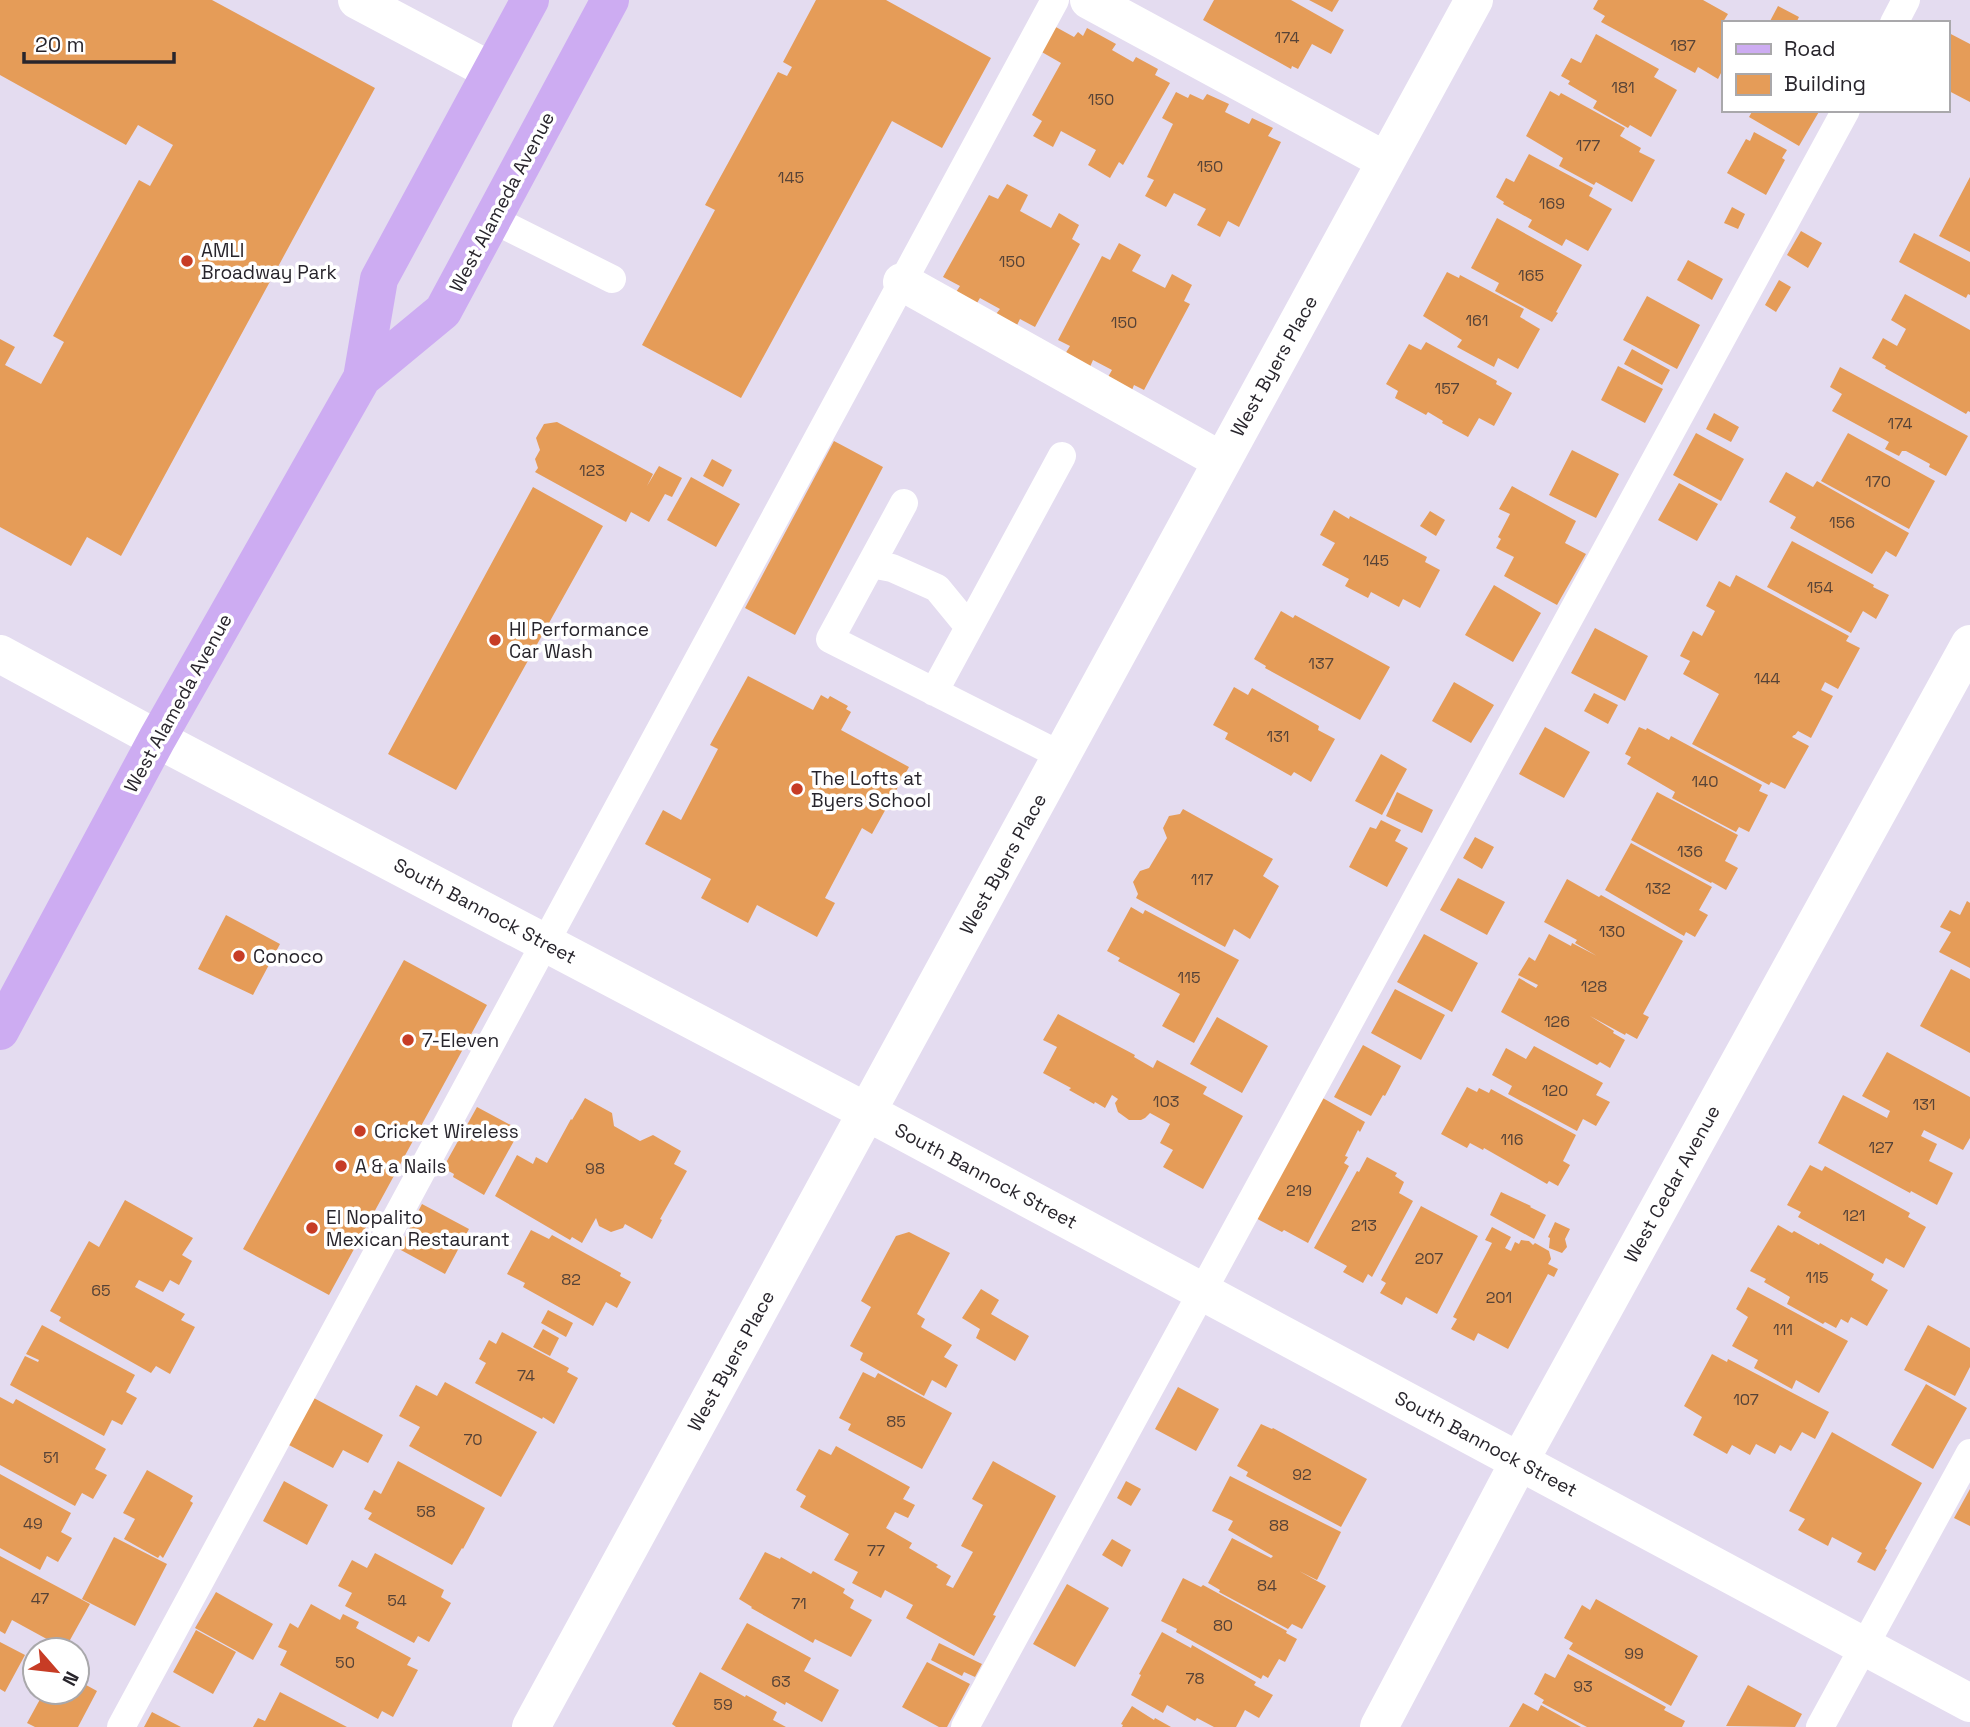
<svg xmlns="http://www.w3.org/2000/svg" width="1970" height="1727" font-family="'Space Grotesk',sans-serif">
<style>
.building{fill:#e59c58}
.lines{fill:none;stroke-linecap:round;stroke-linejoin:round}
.service{stroke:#fff;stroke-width:28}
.minor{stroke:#fff;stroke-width:38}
.primary{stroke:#cdacf2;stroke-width:38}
.poi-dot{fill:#c73c25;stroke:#fff;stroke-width:2.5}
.labels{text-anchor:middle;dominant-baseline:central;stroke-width:7;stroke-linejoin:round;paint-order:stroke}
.number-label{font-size:16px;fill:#574337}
.street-label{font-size:19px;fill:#28252c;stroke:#fff}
.poi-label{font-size:19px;fill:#28252c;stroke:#fff;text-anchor:start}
</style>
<rect width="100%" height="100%" fill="#e4dcf0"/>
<path class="building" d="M0,0H212L375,88L121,556L87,537L71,566L0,527V339L15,347L5,365L41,384L64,342L53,336L139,180L150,186L173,145L138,125L126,145L0,75Z
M816,0H886L991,58L942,148L892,121L741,398L642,345L715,210L705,205L778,72L787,76L792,67L783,62Z
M1214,0H1291L1344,30L1331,54L1312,44L1298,69L1292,66L1291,69L1203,20Z
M1309,0H1339L1332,12Z
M1598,0H1703L1728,14L1723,22V69L1718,79L1698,67L1695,73L1601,22L1605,16L1593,9Z
M1778,6L1799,17L1796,23H1769Z
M1054,26L1074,37L1078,32L1083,36L1087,28L1116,44L1112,50L1133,62L1136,57L1158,69L1155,75L1170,83L1123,165L1119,162L1110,178L1088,165L1096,150L1061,131L1053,147L1033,136L1042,121L1032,115L1061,63L1040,51Z
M1947,32L1970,44V102L1947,90Z
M1596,34L1659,69L1654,77L1677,90L1651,137L1630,125L1628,128L1593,108L1597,101L1568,84L1570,81L1561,76L1571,58L1581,63Z
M1550,91L1559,96L1561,93L1625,128L1620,136L1641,148L1639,152L1655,160L1632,202L1596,182L1594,185L1559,166L1563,158L1526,136Z
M1176,92L1188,98L1190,94L1203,100L1207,94L1229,104L1225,112L1249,124L1252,118L1273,128L1268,136L1281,142L1239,227L1228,221L1220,237L1197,225L1206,209L1174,193L1166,207L1145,196L1154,180L1147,177L1173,124L1162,118Z
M1753,110H1820L1799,146L1749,117Z
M1754,132L1787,150L1782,158L1785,160L1766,195L1727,173L1746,139L1750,141Z
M1529,154L1593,188L1589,196L1612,209L1588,251L1566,239L1562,246L1528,227L1532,220L1503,204L1504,202L1496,197L1506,178L1514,182Z
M1970,177V252L1939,236Z
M1007,184L1028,195L1020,211L1051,228L1059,213L1079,225L1072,239L1080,244L1035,327L1020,319L1017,325L996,314L1000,309L980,298L977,303L956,292L960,286L943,277L989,195L998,199Z
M1732,207L1745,214L1738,229L1724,223Z
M1497,218L1582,265L1556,312L1558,313L1552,322L1495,291L1499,283L1471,268Z
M1801,231L1822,243L1808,268L1787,255Z
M1914,233L1970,262V295L1968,294L1966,298L1899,262Z
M1119,243L1141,255L1132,271L1165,288L1172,274L1192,285L1184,301L1190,304L1144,390L1134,385L1132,390L1108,377L1112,370L1093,360L1090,367L1065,354L1070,346L1058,340L1102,256L1110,260Z
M1688,260L1723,279L1712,300L1677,280Z
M1447,272L1459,278L1460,275L1524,309L1520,317L1540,329L1518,369L1498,358L1494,367L1457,347L1462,340L1423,316Z
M1779,280L1791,287L1776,312L1765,305Z
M1905,294L1970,330V412L1968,411L1966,414L1885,368L1886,366L1872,358L1883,338L1897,346L1906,329L1891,320Z
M1647,296L1700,325L1677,369L1623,340Z
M1426,342L1497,381L1496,384L1512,393L1494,426L1479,418L1468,437L1442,423L1443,421L1428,412L1426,415L1395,398L1398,391L1386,384L1409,344L1421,350Z
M1632,349L1670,370L1662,385L1624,364Z
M1618,366L1663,389L1645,423L1601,400Z
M1840,367L1968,436L1946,476L1929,467L1930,464L1906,451H1902L1899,456L1885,449L1889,442L1832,411L1842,394L1830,387Z
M1714,413L1739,427L1731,442L1706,429Z
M557,422L653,474L647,486L659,466L682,478L672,497L665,494L649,522L631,512L626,522L535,472L538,468L535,459L540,450L536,438L544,424Z
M1696,433L1744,459L1721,501L1673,475Z
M1848,433L1935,481L1909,529L1821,481Z
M834,441L883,467L795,635L745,608Z
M1572,450L1619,474L1596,518L1549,495Z
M712,459L732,470L723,487L703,476Z
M1786,472L1813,487L1817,481L1909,533L1896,557L1886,551L1872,574L1790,528L1796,517L1769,502Z
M691,477L740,504L716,547L667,520Z
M1679,483L1718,504L1697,541L1658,520Z
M1512,486L1576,521L1565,543L1586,554L1557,605L1504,576L1514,557L1496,548L1501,539L1498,537L1510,514L1499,509Z
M533,487L603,526L456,790L388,754Z
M1334,510L1349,519L1350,516L1427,557L1425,562L1440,570L1420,608L1403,599L1399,607L1371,592L1368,598L1345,586L1349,579L1322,565L1335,543L1320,535Z
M1430,511L1445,520L1436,536L1420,526Z
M1792,541L1874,585L1873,587L1889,595L1876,619L1863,611L1851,633L1767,587Z
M1736,575L1849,636L1846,641L1860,648L1838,689L1825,682L1821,690L1833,696L1811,738L1798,731L1795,735H1794L1792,737L1809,746L1785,789L1771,782L1769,785L1692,744L1719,694L1683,674L1690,661L1680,656L1693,631L1702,636L1715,611L1706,606L1719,581L1730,587Z
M1494,585L1541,613L1513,662L1465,635Z
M1281,611L1293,618L1295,615L1390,667L1360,720L1265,668L1266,666L1254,659Z
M1595,628L1648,656L1625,701L1571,673Z
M748,676L813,710L821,695L828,699L830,696L848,706L846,709L851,712L841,730L909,767L872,834L862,828L825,898L835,903L817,937L757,905L748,923L701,898L711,879L645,844L663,810L681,820L718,749L710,745Z
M1454,682L1494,705L1471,743L1432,721Z
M1234,687L1248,695L1252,688L1319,726L1318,730L1335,739L1311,782L1294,772L1291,776L1225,739L1228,733L1213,725Z
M1594,693L1618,705L1608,724L1584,711Z
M1545,727L1590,752L1564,798L1519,774Z
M1639,727L1646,730L1647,728L1669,740L1671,736L1762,785L1759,791L1768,795L1749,832L1739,827L1736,832L1672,798L1675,792L1627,764L1631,757L1625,754Z
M1381,754L1407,769L1382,815L1355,801Z
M1397,792L1433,810L1422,833L1386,816Z
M1657,792L1738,835L1725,861L1738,868L1726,890L1712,882L1711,883L1631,840Z
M1183,809L1273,859L1263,876L1279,886L1250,939L1234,929L1225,947L1136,898L1138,894L1133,882L1140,871L1149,868L1167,838L1163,828L1169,816L1180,814Z
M1381,820L1401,830L1395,841L1408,848L1387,887L1349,867L1370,827L1376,829Z
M1475,837L1494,847L1482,869L1463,858Z
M1631,843L1712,887L1699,910L1708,915L1695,937L1686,932L1684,936L1605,890Z
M1458,878L1505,902L1487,935L1440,910Z
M1567,879L1599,897L1601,895L1683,941L1643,1014L1649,1017L1637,1039L1626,1033L1625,1035L1590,1016L1614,1031L1613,1033L1625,1040L1610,1068L1600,1062L1597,1065L1501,1012L1519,978L1536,988L1538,985L1518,975L1529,957L1535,961L1549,934L1571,946L1572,943L1597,956L1575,943L1577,940L1544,922Z
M1967,901L1970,903V968L1939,952L1951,932L1940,927L1950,910L1960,915Z
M1131,907L1143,914L1145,910L1239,960L1194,1043L1162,1026L1180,994L1118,961L1120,958L1107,951Z
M226,915L280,944L253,995L198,969Z
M1424,934L1478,963L1452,1012L1397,982Z
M404,960L487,1005L329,1295L243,1249Z
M1951,969L1970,979V1053L1920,1026Z
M1395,989L1445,1015L1421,1060L1371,1033Z
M1058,1014L1135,1055L1134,1057L1153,1068L1157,1060L1207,1087L1203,1094L1243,1116L1203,1189L1163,1167L1173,1150L1160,1143L1170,1124L1150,1113L1145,1118L1141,1120H1129L1118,1112L1115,1103L1118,1099L1112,1095L1105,1108L1095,1102L1094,1104L1069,1090L1071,1088L1043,1073L1057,1047L1043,1040Z
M1217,1017L1268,1046L1242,1093L1190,1064Z
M1363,1045L1401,1066L1385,1096L1383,1095L1371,1116L1334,1097Z
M1534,1046L1603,1083L1596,1095L1610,1102L1596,1126L1583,1119L1577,1131L1508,1094L1512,1086L1492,1075L1506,1048L1526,1059Z
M1887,1052L1970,1097V1138L1963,1150L1924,1130L1921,1136L1937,1144L1929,1161L1953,1173L1937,1205L1911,1191L1910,1193L1818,1143L1843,1095L1887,1118L1890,1111L1862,1096Z
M1467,1087L1477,1092L1479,1088L1489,1093L1491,1089L1576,1135L1563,1161L1570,1165L1558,1186L1549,1181L1547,1184L1484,1148L1483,1150L1470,1143L1467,1148L1441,1134Z
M1321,1097L1365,1122L1360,1132L1358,1130L1345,1156L1348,1157L1344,1163L1349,1166L1308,1243L1284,1230L1282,1232L1250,1215Z
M585,1098L612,1113L614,1126L640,1141L653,1135L681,1151L674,1164L687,1171L660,1219L662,1220L652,1239L625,1224L623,1228L611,1232L599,1226L596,1218L582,1243L572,1237L570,1240L495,1196L517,1155L533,1164L536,1157L547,1163L571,1119L572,1120Z
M477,1107L520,1130L484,1195L453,1177L454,1174L443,1168Z
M1367,1157L1397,1173L1395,1176L1404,1182L1399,1193L1413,1201L1372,1277L1368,1274L1363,1283L1343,1272L1347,1266L1314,1248L1357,1171L1359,1172Z
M1810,1165L1822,1171L1825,1166L1910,1213L1908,1217L1926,1227L1904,1268L1886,1258L1883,1264L1798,1217L1801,1212L1787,1205Z
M1501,1192L1531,1206L1530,1207L1546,1215L1534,1239L1490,1215Z
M125,1200L193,1238L182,1255L192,1261L179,1285L170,1280L163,1292L139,1280L135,1287L185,1314L181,1320L195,1327L170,1374L156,1366L151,1373L59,1321L61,1317L50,1311L89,1241L99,1247Z
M422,1204L469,1229L445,1274L399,1249Z
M1421,1206L1478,1236L1437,1314L1406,1297L1402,1305L1380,1293L1386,1283L1381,1280Z
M1555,1222L1570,1229L1565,1239L1567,1247L1562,1253L1549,1248L1550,1238L1548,1237Z
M1778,1225L1792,1233L1794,1231L1819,1245L1820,1243L1874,1274L1871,1280L1888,1290L1867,1326L1851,1317L1848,1323L1841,1319L1836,1328L1825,1322L1823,1324L1787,1304L1790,1297L1764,1282L1766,1279L1750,1271Z
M1492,1227L1511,1237L1505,1248L1511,1251L1515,1242L1519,1244L1521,1240L1529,1241L1533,1245L1535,1243L1549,1251L1551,1259L1548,1264L1558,1269L1554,1277L1548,1274L1508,1349L1478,1333L1474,1341L1451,1329L1457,1319L1453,1317L1492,1243L1485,1240Z
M531,1230L549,1239L552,1235L621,1273L620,1276L631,1282L617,1308L606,1302L593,1326L523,1287L525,1283L507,1274Z
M909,1232L950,1253L917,1314L925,1319L921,1327L952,1345L944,1357L958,1365L946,1388L932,1380L924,1396L860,1360L863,1353L850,1346L871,1307L861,1301L896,1236Z
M1748,1287L1848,1341L1819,1393L1796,1380L1792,1389L1754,1368L1758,1360L1732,1346L1748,1317L1736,1309Z
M981,1289L999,1300L991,1314L1029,1336L1015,1361L976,1338L980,1329L962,1318Z
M548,1310L573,1323L566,1337L541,1323Z
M42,1325L135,1375L126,1392L137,1398L122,1425L112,1420L104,1436L10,1385L25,1356L38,1362L39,1360L26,1354Z
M1928,1325L1970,1348V1367L1955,1396L1904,1370Z
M543,1329L559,1338L550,1356L533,1347Z
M502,1332L569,1368L567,1372L578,1378L554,1424L543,1417L542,1419L475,1383L486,1363L479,1359L489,1340L496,1344Z
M1712,1354L1727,1362L1728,1359L1829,1412L1815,1439L1802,1432L1791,1451L1780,1445L1775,1454L1756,1444L1750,1455L1732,1445L1727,1454L1693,1435L1702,1417L1684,1406Z
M863,1372L875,1378L878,1373L952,1413L922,1469L848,1430L851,1424L839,1418Z
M445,1382L537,1432L501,1497L409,1446L420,1427L399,1416L416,1385L437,1396Z
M1926,1384L1967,1408L1933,1469L1891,1445Z
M1178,1387L1219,1409L1196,1451L1155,1429Z
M0,1397L13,1404L16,1399L106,1449L95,1469L107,1475L93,1499L82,1493L75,1506L0,1465Z
M312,1397L383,1435L368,1463L343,1450L333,1468L287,1444Z
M1261,1424L1272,1429L1273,1428L1367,1479L1341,1527L1246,1476L1248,1472L1237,1466Z
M1832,1432L1922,1483L1885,1549L1887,1550L1875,1571L1857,1562L1862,1553L1832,1537L1828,1546L1798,1530L1805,1519L1789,1511Z
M836,1446L910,1487L903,1499L915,1505L908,1518L895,1512L886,1528L912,1543L909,1548L938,1565L936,1567L951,1576L946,1585L953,1588L973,1552L961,1546L983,1505L972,1499L993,1461L1056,1496L993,1615L996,1616L974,1656L906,1618L913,1605L885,1590L881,1598L852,1583L858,1572L834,1560L849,1534L800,1507L806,1496L796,1490L819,1449L831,1455Z
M398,1461L485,1508L463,1549L462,1548L452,1565L368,1519L372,1513L364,1509L374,1490L381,1494Z
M147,1470L193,1496L190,1501L193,1503L163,1558L160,1555L158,1558L124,1539L135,1519L123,1513Z
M0,1474L71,1513L61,1532L72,1538L58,1562L47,1556L40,1570L0,1548Z
M1230,1476L1341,1532L1317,1580L1299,1571L1326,1586L1302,1629L1292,1624L1288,1629L1219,1592L1220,1590L1208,1583L1232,1538L1271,1558L1273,1556L1228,1530L1233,1521L1212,1511Z
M284,1481L328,1505L307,1545L263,1521Z
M1126,1481L1141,1489L1131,1506L1117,1498Z
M1970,1489V1526L1954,1518Z
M114,1537L167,1564L135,1626L82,1599Z
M1112,1539L1131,1550L1122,1567L1102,1555Z
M765,1552L780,1559L781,1557L811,1574L813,1571L845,1589L843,1593L854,1600L850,1608L872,1620L851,1657L815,1639L813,1643L751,1608L752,1607L739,1599Z
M375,1553L444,1590L441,1597L451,1603L429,1642L418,1636L414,1643L345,1606L352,1593L338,1586L352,1560L367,1568Z
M0,1556L90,1604L65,1649L12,1620L5,1634L0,1631Z
M1183,1578L1201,1587L1203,1585L1287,1631L1286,1633L1297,1639L1285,1662L1279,1659L1268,1678L1263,1675L1261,1679L1176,1632L1177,1629L1161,1621Z
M1067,1584L1109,1608L1075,1667L1033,1644Z
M216,1592L273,1624L253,1660L195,1628Z
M1596,1599L1698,1656L1671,1706L1569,1649L1573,1643L1564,1638L1582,1605L1590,1610Z
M311,1604L340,1620L343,1614L359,1622L356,1628L411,1658L407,1665L418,1670L393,1717L382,1711L378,1719L280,1665L287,1651L278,1647L290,1623L298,1628Z
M747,1623L811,1658L804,1671L839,1690L822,1722L786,1702L785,1705L721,1669Z
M196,1630L236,1652L213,1694L173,1672Z
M1162,1632L1191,1648L1192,1645L1256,1682L1254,1685L1273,1695L1259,1718L1245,1710L1236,1727H1214L1197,1718L1195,1721L1167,1705L1163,1713L1131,1695L1141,1675L1139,1674Z
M0,1642L25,1655L5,1692L0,1689Z
M939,1643L982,1664L975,1677L964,1672L962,1676L931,1660Z
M1568,1654L1666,1707L1664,1710L1685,1721L1682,1727H1587L1542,1703L1544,1700L1534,1694L1545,1673L1555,1678Z
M927,1662L970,1684L947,1727H939L902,1707Z
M700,1672L745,1697L746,1695L777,1712L773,1720L786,1727H676L672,1724Z
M77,1680L97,1691L78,1727H35L27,1723L44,1692H77Z
M1748,1685L1802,1714L1795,1727L1726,1726Z
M280,1692L347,1727H253L258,1718L265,1721Z
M1523,1703L1538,1711L1541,1705L1581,1727H1509Z
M1132,1706L1154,1720L1155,1718L1171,1727H1122L1123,1725L1121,1724Z
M152,1712L181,1727H144Z"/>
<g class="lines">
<path class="service" d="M1894,23L1906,0
M492,219L612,279
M904,503L830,639L1062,756
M871,564L892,568L937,588L969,627
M934,692L1062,456
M121,1727L1055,0
M965,1727L1846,110
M1820,1727L1970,1453"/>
<path class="minor" d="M357,0L491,71
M1089,0L1386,161
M902,282L1222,461
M0,654L157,739L867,1112L1970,1703
M531,1727L1474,0
M1379,1727L1519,1462L1970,644"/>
<path class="primary" d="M362,378L443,311L610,0
M0,1031L157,739L362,378L379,279L530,0"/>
</g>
<g class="poi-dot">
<circle cx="187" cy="261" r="7"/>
<circle cx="495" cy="640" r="7"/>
<circle cx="797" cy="789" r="7"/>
<circle cx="239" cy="956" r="7"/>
<circle cx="408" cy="1040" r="7"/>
<circle cx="360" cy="1131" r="7"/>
<circle cx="341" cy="1166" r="7"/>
<circle cx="312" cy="1228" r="7"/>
</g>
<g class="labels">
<g class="number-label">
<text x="1287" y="37">174</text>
<text x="1683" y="45">187</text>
<text x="1623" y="87">181</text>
<text x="1101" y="99">150</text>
<text x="1588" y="145">177</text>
<text x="1210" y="166">150</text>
<text x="791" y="177">145</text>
<text x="1552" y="203">169</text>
<text x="1012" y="261">150</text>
<text x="1531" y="275">165</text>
<text x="1477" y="320">161</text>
<text x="1124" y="322">150</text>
<text x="1447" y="388">157</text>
<text x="1900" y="423">174</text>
<text x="592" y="470">123</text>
<text x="1878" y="481">170</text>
<text x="1842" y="522">156</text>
<text x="1376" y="560">145</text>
<text x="1820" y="587">154</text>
<text x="1321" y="663">137</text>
<text x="1767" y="678">144</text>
<text x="1278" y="736">131</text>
<text x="1705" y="781">140</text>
<text x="1690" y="851">136</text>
<text x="1202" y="879">117</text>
<text x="1658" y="888">132</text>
<text x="1612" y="931">130</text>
<text x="1189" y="977">115</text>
<text x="1594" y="986">128</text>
<text x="1557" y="1021">126</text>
<text x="1555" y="1090">120</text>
<text x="1166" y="1101">103</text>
<text x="1924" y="1104">131</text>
<text x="1512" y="1139">116</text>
<text x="1881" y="1147">127</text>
<text x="595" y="1168">98</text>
<text x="1299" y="1190">219</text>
<text x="1854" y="1215">121</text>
<text x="1364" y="1225">213</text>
<text x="1429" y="1258">207</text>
<text x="1817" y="1277">115</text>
<text x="571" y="1279">82</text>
<text x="101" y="1290">65</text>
<text x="1499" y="1297">201</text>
<text x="1783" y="1329">111</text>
<text x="526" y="1375">74</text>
<text x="1746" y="1399">107</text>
<text x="896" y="1421">85</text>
<text x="473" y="1439">70</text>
<text x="51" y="1457">51</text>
<text x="1302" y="1474">92</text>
<text x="426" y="1511">58</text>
<text x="33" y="1523">49</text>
<text x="1279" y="1525">88</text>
<text x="876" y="1550">77</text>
<text x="1267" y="1585">84</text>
<text x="40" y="1598">47</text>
<text x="397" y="1600">54</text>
<text x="799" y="1603">71</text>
<text x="1223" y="1625">80</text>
<text x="1634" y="1653">99</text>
<text x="345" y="1662">50</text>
<text x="1195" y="1678">78</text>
<text x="781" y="1681">63</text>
<text x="1583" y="1686">93</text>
<text x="723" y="1704">59</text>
</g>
<g class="street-label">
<text transform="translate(502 202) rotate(-62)">West Alameda Avenue</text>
<text transform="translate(1274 366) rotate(-61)">West Byers Place</text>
<text transform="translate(178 703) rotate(-61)">West Alameda Avenue</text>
<text transform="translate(1003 864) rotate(-61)">West Byers Place</text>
<text transform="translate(485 911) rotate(28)">South Bannock Street</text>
<text transform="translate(986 1176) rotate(28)">South Bannock Street</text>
<text transform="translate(1672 1184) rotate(-61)">West Cedar Avenue</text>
<text transform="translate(731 1361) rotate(-61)">West Byers Place</text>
<text transform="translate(1486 1444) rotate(28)">South Bannock Street</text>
</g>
<g class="poi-label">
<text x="201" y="250">AMLI<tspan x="201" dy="22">Broadway Park</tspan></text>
<text x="509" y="629">HI Performance<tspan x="509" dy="22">Car Wash</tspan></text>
<text x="811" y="778">The Lofts at<tspan x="811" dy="22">Byers School</tspan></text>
<text x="253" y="956">Conoco</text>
<text x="422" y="1040">7-Eleven</text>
<text x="374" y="1131">Cricket Wireless</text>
<text x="355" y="1166">A &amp; a Nails</text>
<text x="326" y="1217">El Nopalito<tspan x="326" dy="22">Mexican Restaurant</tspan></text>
</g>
</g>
<rect x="1722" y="21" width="228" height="91" fill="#ffffff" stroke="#a9a8ab" stroke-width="2"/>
<rect x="1736" y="44" width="35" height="10" fill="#cdacf2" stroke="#a9a8ab" stroke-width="2"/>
<text x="1784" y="56" font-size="21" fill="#28252c">Road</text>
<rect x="1736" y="74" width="35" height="21" fill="#e59c58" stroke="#a9a8ab" stroke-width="2"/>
<text x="1784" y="91" font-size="21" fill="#28252c">Building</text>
<g transform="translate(56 1671) rotate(118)"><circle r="33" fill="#ffffff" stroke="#a9a8ab" stroke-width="2"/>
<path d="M0-5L12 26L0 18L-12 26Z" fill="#c73c25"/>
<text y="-10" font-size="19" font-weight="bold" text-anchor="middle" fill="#28252c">N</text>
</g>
<path d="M24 52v10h150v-10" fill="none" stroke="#28252c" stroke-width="3.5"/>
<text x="35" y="52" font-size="21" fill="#28252c" stroke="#ffffff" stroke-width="5" paint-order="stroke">20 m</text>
</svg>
